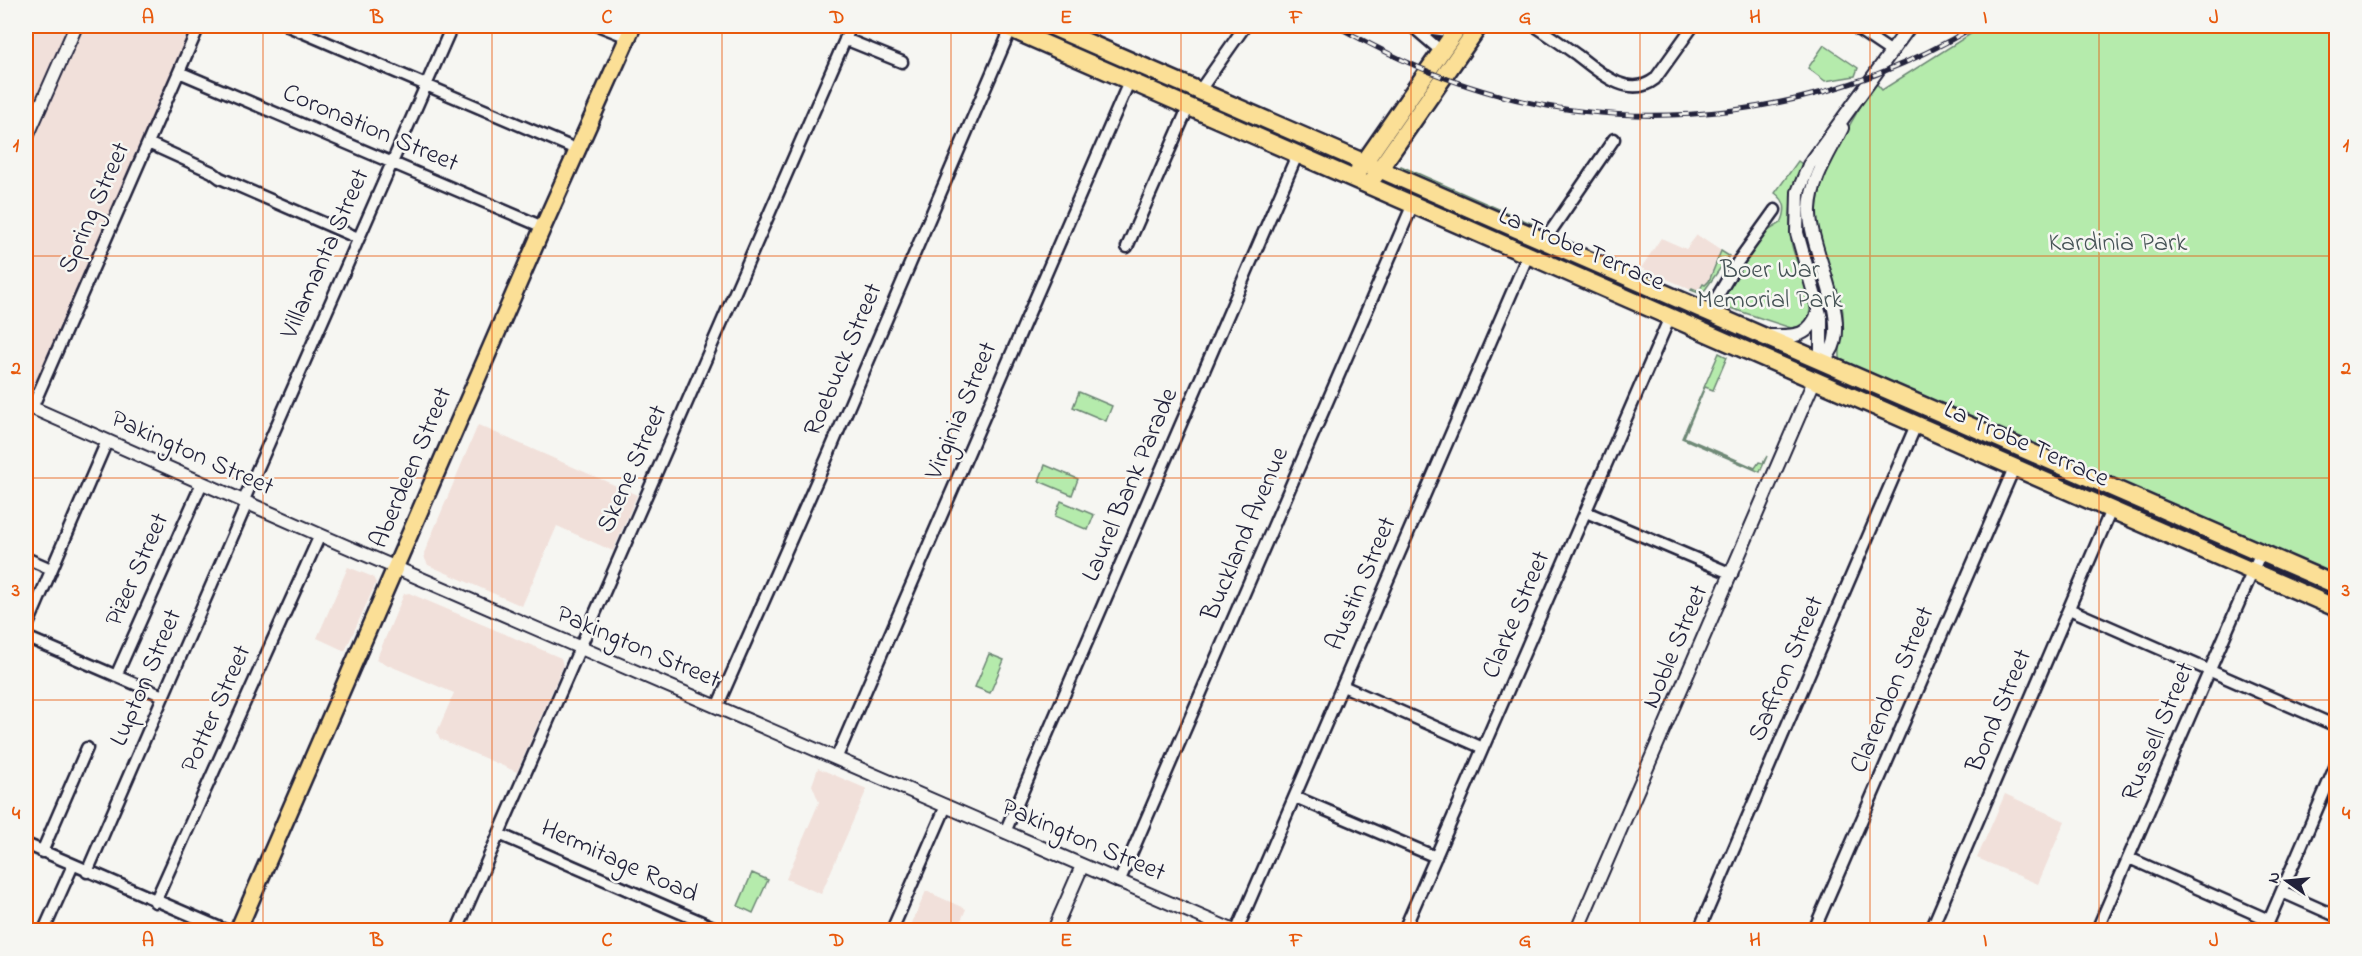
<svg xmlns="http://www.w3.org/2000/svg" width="2362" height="956" font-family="'Indie Flower',sans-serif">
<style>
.built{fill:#f1e0da}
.green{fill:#b5ebac;stroke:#6c8674;stroke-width:1.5}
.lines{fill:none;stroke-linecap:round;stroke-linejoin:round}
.minor-casing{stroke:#22223b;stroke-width:15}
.tertiary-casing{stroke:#22223b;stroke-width:16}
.primary-casing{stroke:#22223b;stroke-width:20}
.trunk-casing{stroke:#22223b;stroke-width:21}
.minor{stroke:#f6f6f2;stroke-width:10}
.tertiary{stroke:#f6f6f2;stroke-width:12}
.primary{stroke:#fbdf96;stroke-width:15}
.trunk{stroke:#fbdf96;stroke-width:16}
.rail-casing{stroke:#22223b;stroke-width:5}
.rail{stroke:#f6f6f2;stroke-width:3;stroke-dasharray:9;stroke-linecap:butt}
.grid{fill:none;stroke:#e8590c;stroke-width:1.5;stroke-opacity:0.55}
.labels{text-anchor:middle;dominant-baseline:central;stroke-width:5;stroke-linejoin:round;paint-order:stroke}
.street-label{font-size:26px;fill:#22223b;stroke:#f6f6f2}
.park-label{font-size:26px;fill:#475457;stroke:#f6f6f2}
.neatline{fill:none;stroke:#e8590c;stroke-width:2}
.grid-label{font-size:20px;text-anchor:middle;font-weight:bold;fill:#e8590c}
</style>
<rect width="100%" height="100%" fill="#f6f6f2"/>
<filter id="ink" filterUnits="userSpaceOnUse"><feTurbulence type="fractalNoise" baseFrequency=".0167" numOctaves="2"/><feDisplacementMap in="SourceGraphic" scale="12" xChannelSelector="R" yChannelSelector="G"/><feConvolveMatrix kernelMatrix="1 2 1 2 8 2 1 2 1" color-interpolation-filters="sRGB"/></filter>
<g filter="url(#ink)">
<path class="built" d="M26,26H194L93,251L37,388L26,383Z
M1697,235L1729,256L1702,294L1641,268L1661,238L1686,249Z
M478,425L637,495L613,551L557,526L522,606L428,565L425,559L424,553Z
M348,567L373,577L376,583L345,651L317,638Z
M409,593L561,658L563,666L517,772L440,739L437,732L454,693L376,660L404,594Z
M818,768L867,789L821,894L786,879L819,802L812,785Z
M2005,794L2065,821L2038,884L1977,858Z
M926,891L966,909L957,930H909Z"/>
<path class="green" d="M1983,26H2336V576L1841,362C1836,350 1847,326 1842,307C1836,281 1820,255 1817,228C1811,182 1848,130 1869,91L1876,83L1882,90Z
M1824,45L1858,68L1855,76L1825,81L1808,68Z
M1798,161L1802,164C1792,190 1787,214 1791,241C1795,270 1824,302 1802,328L1800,326L1791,328L1727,307L1720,300L1766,232L1781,223C1787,210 1786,201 1775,193Z
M1401,166L1535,225L1534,228L1399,170Z
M1721,251L1729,256L1702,294L1691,290L1692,288L1699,291L1703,284L1705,285L1709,281Z
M1719,353L1727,357L1713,390L1705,387L1684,437L1755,468L1759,462L1763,463L1767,456L1760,472L1682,438Z
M1079,392L1112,406L1106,421L1073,407Z
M1045,465L1078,479L1072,495L1039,481Z
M1061,501L1094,515L1088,530L1055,516Z
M989,654L1004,660L990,693L975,687Z
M752,873L768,880L753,913L738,906Z"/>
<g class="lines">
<g class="minor-casing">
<path id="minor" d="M288,26L578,150
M600,26L628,37
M1412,26L1455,32
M1412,26L1441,51
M1535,26C1549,35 1563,45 1577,55C1598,71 1628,100 1655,79L1693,26
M1853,26L1890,51
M845,39L902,62
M179,72L543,227
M1200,90L1245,26
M148,143L212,172L220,178L358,238
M1544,241L1614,139
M1127,247L1188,108
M1708,312L1739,260L1775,210
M32,408L199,26
M243,502L452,26
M1586,512L1732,574
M26,558L51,569
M2069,609L2336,726
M26,629L107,441
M26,637L163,696
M116,676L202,483
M1343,686L1483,748
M717,707L826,460L1012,26
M836,759L1129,82
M1295,797L1436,857
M1005,832L1297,155
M499,834L720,930
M26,844L225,930
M42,852L87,748
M2129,858L2269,920
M87,872L247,503
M1119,882L1413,204
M2282,892L2336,916
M155,902L320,535
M44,930L73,865
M457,930L851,26
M892,930L946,806
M1237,930L1528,255
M1404,930L1670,317
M1699,930L1916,425
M1814,930L2014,468
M1931,930L2111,510
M2097,930L2261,552
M2265,930L2336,765"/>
</g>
<g class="tertiary-casing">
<path id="tertiary" d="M26,139L76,26
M1767,336C1794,336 1808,339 1819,311
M1821,362V318L1797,233L1798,192L1809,165L1910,26
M1821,362C1824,359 1828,356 1830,352C1852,320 1808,248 1810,209C1811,180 1829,154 1842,128
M26,405L320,535L1232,930
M1054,930L1082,866
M1577,930L1814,381"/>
</g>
<g class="primary-casing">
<path id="primary" d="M238,930L543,227L633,26"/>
</g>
<g class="trunk-casing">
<path id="trunk" d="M1004,26L2336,608
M1050,26L2336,585
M1359,170L1459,26
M1374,177L1479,26"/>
</g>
<use href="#minor" class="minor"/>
<use href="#tertiary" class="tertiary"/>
<use href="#primary" class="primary"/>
<use href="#trunk" class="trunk"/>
<g class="rail-casing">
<path id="rail" d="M1336,26C1379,49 1421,71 1468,86C1636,141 1825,117 1975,26"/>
</g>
<use href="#rail" class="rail"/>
</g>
</g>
<path class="grid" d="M263,26V930M492,26V930M722,26V930M951,26V930M1181,26V930M1411,26V930M1640,26V930M1870,26V930M2099,26V930M26,256H2336M26,478H2336M26,700H2336"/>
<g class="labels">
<g class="street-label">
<text transform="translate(370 129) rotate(23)">Coronation Street</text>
<text transform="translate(95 208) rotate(-66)">Spring Street</text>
<text transform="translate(1581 250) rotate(23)">La Trobe Terrace</text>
<text transform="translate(326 254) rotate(-66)">Villamanta Street</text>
<text transform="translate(844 360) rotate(-67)">Roebuck Street</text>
<text transform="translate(962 411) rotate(-67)">Virginia Street</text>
<text transform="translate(2026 445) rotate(24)">La Trobe Terrace</text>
<text transform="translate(192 454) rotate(24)">Pakington Street</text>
<text transform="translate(412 468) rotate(-67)">Aberdeen Street</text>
<text transform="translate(633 469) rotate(-66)">Skene Street</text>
<text transform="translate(1131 485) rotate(-67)">Laurel Bank Parade</text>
<text transform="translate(1246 534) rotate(-67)">Buckland Avenue</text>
<text transform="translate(138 570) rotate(-66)">Pizer Street</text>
<text transform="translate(1362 584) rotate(-67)">Austin Street</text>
<text transform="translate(1517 615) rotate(-67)">Clarke Street</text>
<text transform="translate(1676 647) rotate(-67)">Noble Street</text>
<text transform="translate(638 648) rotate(23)">Pakington Street</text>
<text transform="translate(1787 669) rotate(-67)">Saffron Street</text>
<text transform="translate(147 678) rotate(-67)">Lupton Street</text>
<text transform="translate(1893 690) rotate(-67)">Clarendon Street</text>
<text transform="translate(217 709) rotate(-66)">Potter Street</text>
<text transform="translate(2000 711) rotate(-67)">Bond Street</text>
<text transform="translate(2159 732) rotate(-67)">Russell Street</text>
<text transform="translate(1083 841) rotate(23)">Pakington Street</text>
<text transform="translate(619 862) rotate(24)">Hermitage Road</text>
</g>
<g class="park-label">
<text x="2118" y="244">Kardinia Park</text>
<text x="1770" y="271">Boer War<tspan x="1770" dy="30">Memorial Park</tspan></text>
</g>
</g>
<rect width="2362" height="956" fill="none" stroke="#f6f6f2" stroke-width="66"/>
<g transform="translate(2287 881) rotate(285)" stroke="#f6f6f2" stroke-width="4.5" paint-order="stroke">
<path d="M0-4.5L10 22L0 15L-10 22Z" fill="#22223b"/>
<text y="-9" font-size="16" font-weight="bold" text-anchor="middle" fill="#22223b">N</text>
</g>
<rect x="33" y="33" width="2296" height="890" class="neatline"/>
<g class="grid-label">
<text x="148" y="23">A</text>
<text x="377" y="23">B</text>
<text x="607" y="23">C</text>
<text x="837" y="23">D</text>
<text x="1066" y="23">E</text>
<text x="1296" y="23">F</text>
<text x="1525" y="23">G</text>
<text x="1755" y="23">H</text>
<text x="1985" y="23">I</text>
<text x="2214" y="23">J</text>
<text x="16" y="151">1</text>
<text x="2346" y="151">1</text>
<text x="16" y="374">2</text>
<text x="2346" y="374">2</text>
<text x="16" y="596">3</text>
<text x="2346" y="596">3</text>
<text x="16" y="819">4</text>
<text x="2346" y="819">4</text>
<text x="148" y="946">A</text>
<text x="377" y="946">B</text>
<text x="607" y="946">C</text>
<text x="837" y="946">D</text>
<text x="1066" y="946">E</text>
<text x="1296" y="946">F</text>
<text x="1525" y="946">G</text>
<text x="1755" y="946">H</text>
<text x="1985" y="946">I</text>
<text x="2214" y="946">J</text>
</g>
</svg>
